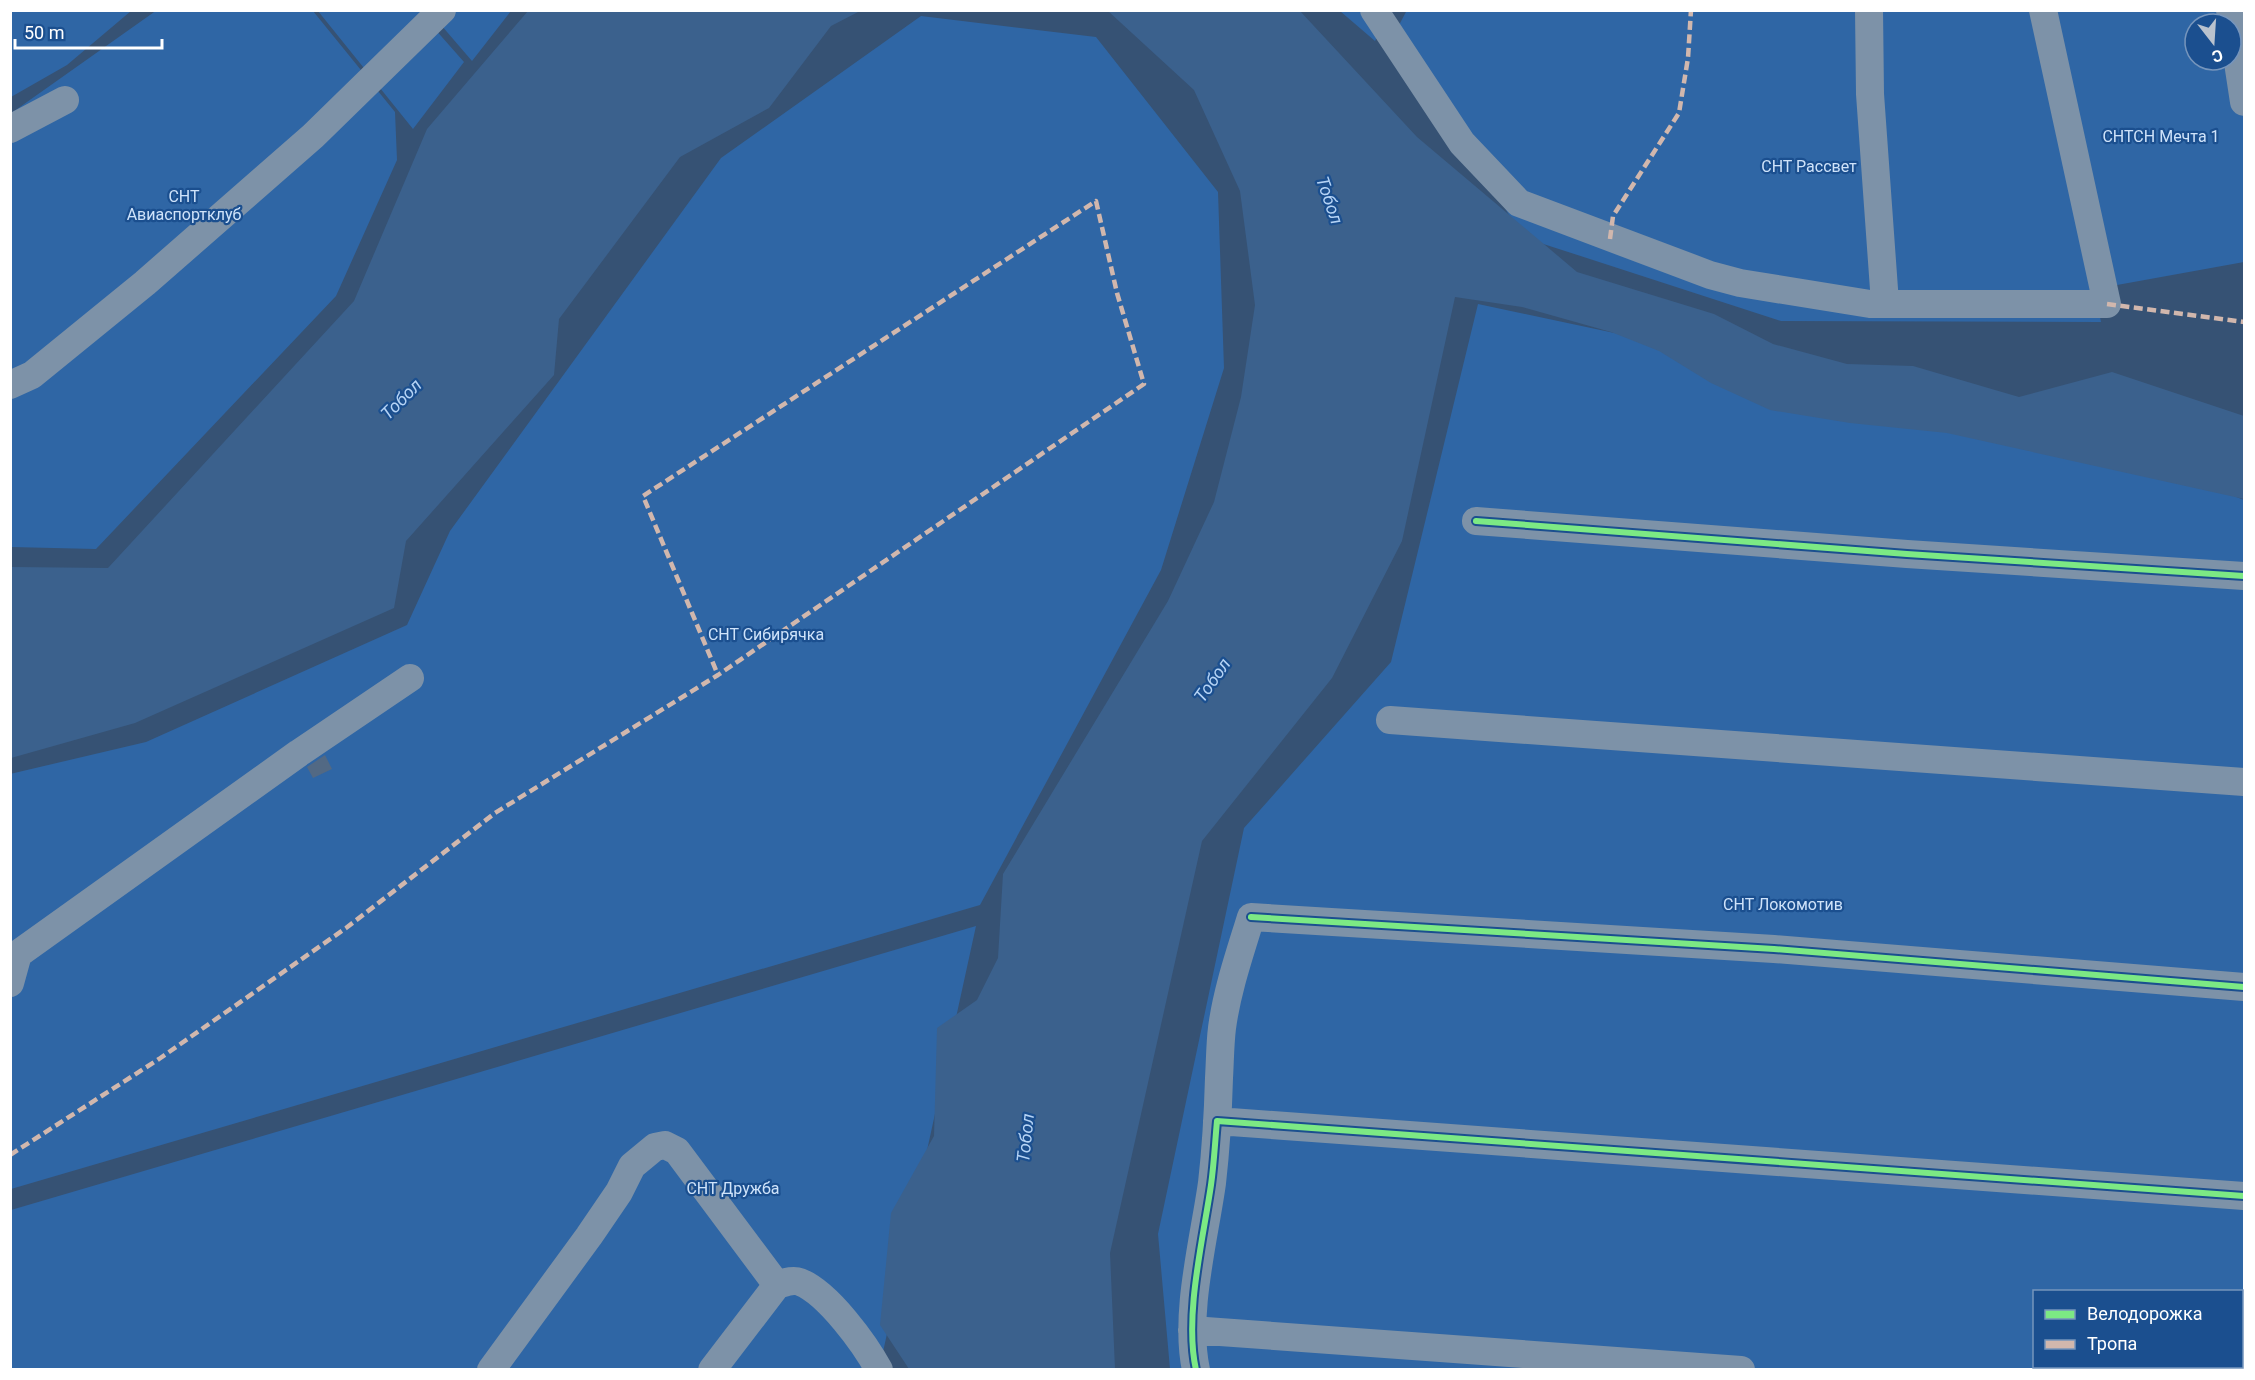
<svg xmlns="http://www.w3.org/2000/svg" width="2255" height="1380" font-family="Roboto,sans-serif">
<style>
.green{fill:#2f66a5;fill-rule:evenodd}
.water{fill:#3b618d}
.building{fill:#526984}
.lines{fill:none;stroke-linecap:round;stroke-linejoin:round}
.minor{stroke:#7d92a8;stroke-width:28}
.quiet{stroke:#d1b7ad;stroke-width:4.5;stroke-dasharray:9 4.5;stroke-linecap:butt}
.cycleway-casing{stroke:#1b4f8f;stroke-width:10}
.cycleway{stroke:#7ce984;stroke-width:6}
.labels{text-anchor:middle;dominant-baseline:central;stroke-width:4.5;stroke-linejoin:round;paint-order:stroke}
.park-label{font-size:16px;fill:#cfe3fa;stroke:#1b4f8f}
.water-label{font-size:18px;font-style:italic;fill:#b5d3f5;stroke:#1b4f8f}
</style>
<rect width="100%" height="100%" fill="#365274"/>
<path class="green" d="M11,10H130L131,11L67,65L11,97Z
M157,10L313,11L395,112L397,160L336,296L96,549L11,547L10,114Z
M1407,10L2038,11L2101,322L1781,321L1522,237L1398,27Z
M318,11H419L464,62L413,129Z
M429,11H511L472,61Z
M1340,11H1392L1375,41Z
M2051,11H2228L2230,24H2195V60H2231L2244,101V262L2106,287Z
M921,16L1096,37L1218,192L1224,368L1161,570L980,905L11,1189L10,774L146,742L407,625L450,531L721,158Z
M1478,304L2066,429L2244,500V1369H1170L1158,1234L1244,828L1391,662ZM2034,1292H2242V1366H2034Z
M976,926L883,1352L887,1369L11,1370V1210Z"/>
<path class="water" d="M528,11H860L831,26L769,108L680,157L559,319L554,375L406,541L394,608L135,723L11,758V567L108,568L354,301L427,129Z
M1108,11H1300L1417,137L1577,272L1714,314L1773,344L1847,364L1913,366L2019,397L2112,372L2244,416V499L1947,433L1850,423L1770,410L1711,383L1659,351L1611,332L1522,307L1455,297L1402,541L1332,678L1202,841L1110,1253L1115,1369H909L880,1325L891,1213L934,1136L937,1028L977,1000L998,958L1003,874L1168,601L1214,502L1241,397L1255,305L1240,191L1194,90Z"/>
<path class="building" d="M325,755L332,769L313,778L307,767Z"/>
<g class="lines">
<path class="minor" d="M1374,10L1462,143L1519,203L1710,275L1740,283L1870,304H2107L2043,10
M1869,10L1870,94L1885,303
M2230,10L2244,102
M10,129L65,100
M10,385L32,375L145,283L313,136L442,10
M1476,521L1907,554L2244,576
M1390,720L2244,782
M10,983L18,954L299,753L410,678
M1217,1121L2244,1196
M1192,1330L1741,1370
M491,1370L589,1236L619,1192L632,1166L655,1147L665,1145L677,1151L777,1285C784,1283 792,1279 800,1282C828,1293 865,1344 879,1370
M712,1370L777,1285
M1196,1370C1184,1314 1204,1240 1212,1183C1216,1148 1218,1113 1219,1078C1220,1062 1220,1044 1222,1028C1227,990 1240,953 1251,917L1774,949L2244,987"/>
<path class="quiet" d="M1610,239L1613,216L1679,113L1688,58L1691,10
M2107,304L2244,322
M10,1155L159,1059L346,928L495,813L718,675L1144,384L1117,293L1096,201L643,496L718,675"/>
<g class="cycleway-casing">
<path id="cycleway" d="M1476,521L1907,554L2244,576
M1251,917L1774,949L2244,987
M1196,1370C1184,1316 1203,1240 1211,1185C1214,1164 1215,1142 1217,1121L2244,1196"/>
</g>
<use href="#cycleway" class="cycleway"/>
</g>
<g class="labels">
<g class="park-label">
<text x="2161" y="136">СНТСН Мечта 1</text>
<text x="1809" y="166">СНТ Рассвет</text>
<text x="184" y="196">СНТ<tspan x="184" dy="18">Авиаспортклуб</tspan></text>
<text x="766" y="634">СНТ Сибирячка</text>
<text x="1783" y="904">СНТ Локомотив</text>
<text x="733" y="1188">СНТ Дружба</text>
</g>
<g class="water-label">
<text transform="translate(1330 200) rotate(71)">Тобол</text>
<text transform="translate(401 399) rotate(-45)">Тобол</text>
<text transform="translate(1212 680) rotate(-55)">Тобол</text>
<text transform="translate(1025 1138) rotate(-84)">Тобол</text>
</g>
</g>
<rect width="2255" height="1380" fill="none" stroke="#ffffff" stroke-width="24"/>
<rect x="2033" y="1290" width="210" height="78" fill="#1b4f8f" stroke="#7695bc" stroke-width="1.5"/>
<rect x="2045" y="1310" width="30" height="9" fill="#7ce984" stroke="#7695bc" stroke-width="1.5"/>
<text x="2087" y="1320" font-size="18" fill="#ffffff">Велодорожка</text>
<rect x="2045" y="1340" width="30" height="9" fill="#d1b7ad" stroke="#7695bc" stroke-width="1.5"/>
<text x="2087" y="1350" font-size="18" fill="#ffffff">Тропа</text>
<g transform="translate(2213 42) rotate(163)"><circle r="28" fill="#1b4f8f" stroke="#7695bc" stroke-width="1.5"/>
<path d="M0-4.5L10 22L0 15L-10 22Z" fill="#b9c2ce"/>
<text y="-9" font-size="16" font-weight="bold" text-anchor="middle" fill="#ffffff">С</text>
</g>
<path d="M15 39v9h147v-9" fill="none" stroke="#ffffff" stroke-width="3"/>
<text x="24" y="39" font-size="18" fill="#ffffff" stroke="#1b4f8f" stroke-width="4.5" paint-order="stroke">50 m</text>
</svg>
